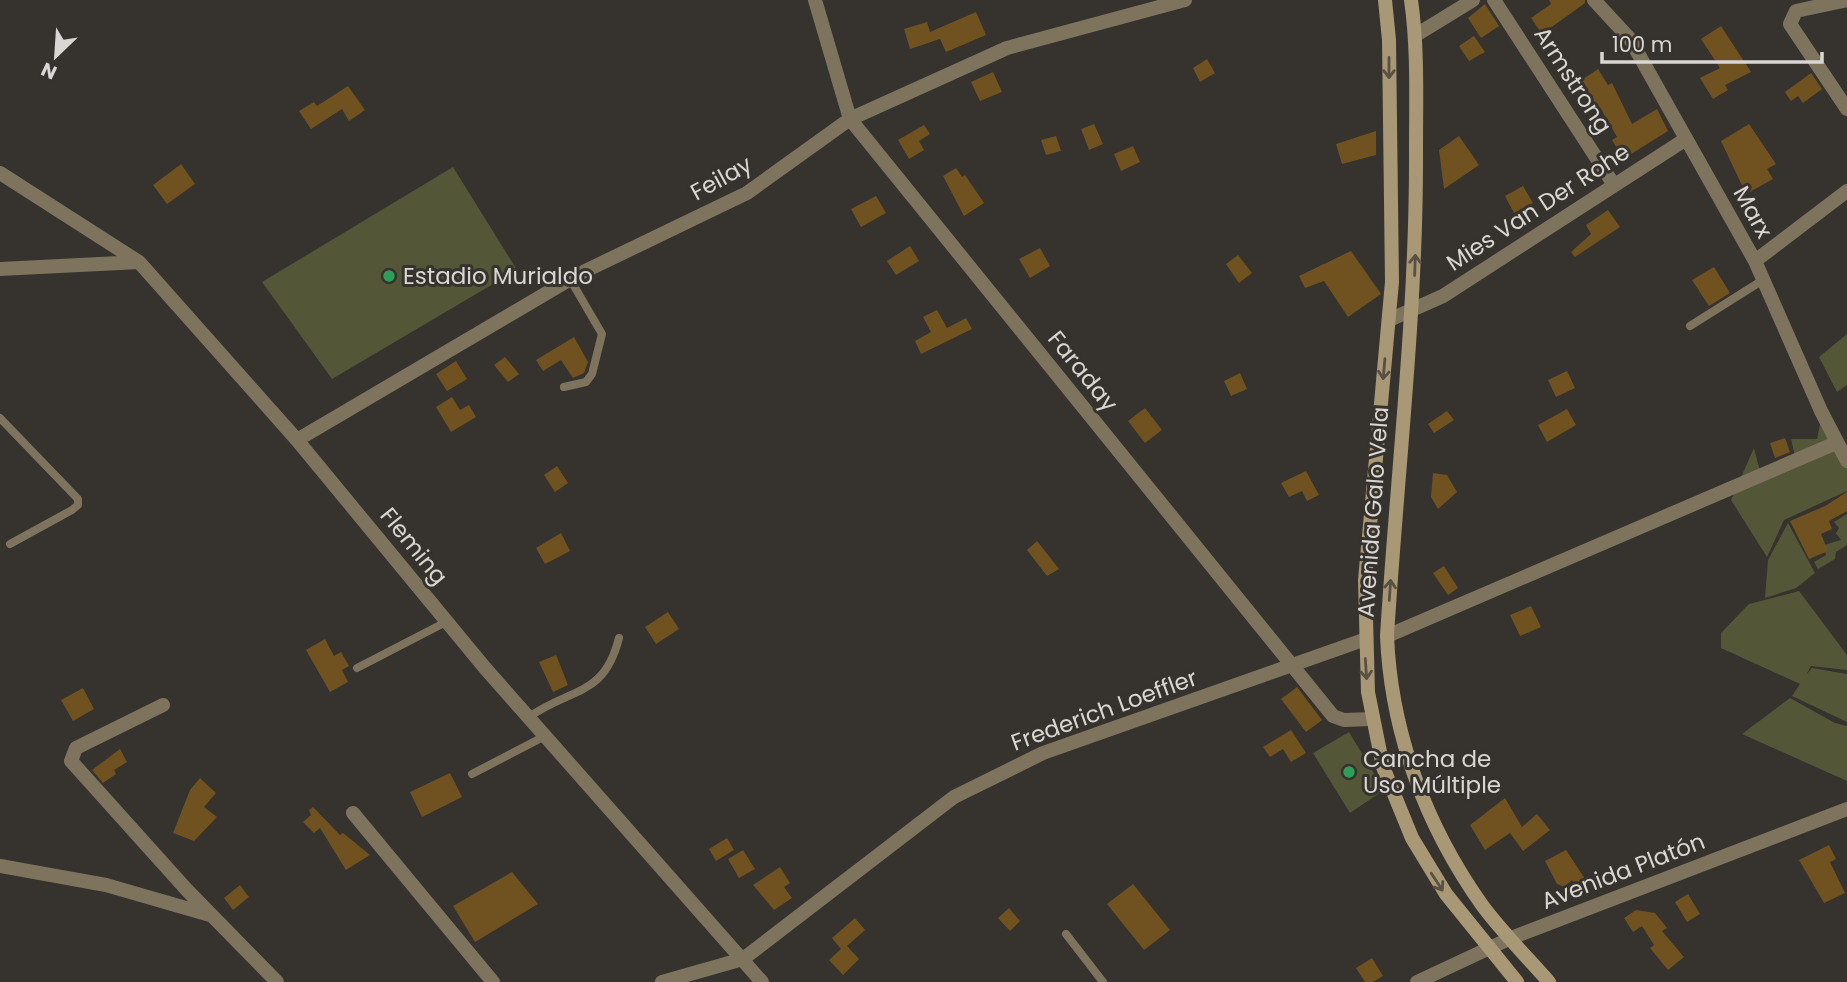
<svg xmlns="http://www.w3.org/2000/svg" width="1847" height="982" font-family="Poppins,sans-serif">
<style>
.green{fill:#535637}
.building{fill:#705221}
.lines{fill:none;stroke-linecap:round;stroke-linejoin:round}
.service{stroke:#7e745e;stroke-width:8}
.minor{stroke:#7e745e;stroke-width:14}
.secondary{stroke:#a89875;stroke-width:14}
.oneway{stroke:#585143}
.leisure-dot{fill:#2e9e5b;stroke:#36322d;stroke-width:2.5}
.labels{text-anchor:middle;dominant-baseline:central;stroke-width:6;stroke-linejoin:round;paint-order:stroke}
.street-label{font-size:23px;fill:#d9d6d3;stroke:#36322d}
.poi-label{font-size:23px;fill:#d9d6d3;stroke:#36322d;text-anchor:start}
</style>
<rect width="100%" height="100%" fill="#36322d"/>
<path class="green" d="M453,167L517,270L332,379L262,282Z
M1847,334V385L1837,392L1819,357Z
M1822,415L1847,465V491L1784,520L1767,557L1731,500L1754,448L1761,475L1796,461L1791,439H1817Z
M1847,514V545L1836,552L1835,559L1818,569L1814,562L1826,555L1824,545L1841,540L1836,533L1839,528L1834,522Z
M1788,523L1815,573L1796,588L1765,598L1768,560Z
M1799,591L1847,655V670L1811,666L1806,675L1812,668L1847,674V722L1792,696L1800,684L1721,648V633L1749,604Z
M1790,698L1835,723L1847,726V781L1742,734Z
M1349,732L1384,790L1350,813L1313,753Z"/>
<path class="building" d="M1549,0H1585V3L1542,34L1531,18L1551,4Z
M1485,4L1499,26L1481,38L1468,18Z
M976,12L986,35L946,52L940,39L910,49L904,29L927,22L930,32Z
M1721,26L1751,72L1725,85L1728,90L1713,99L1700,78L1720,68L1701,39Z
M1474,36L1485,52L1469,61L1459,46Z
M1207,59L1215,73L1200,82L1193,68Z
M1598,69L1608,85L1612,83L1632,124L1657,109L1668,131L1628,156L1624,151L1620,153L1612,140L1617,137L1601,109L1595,113L1576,84Z
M993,72L1002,92L980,101L971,82Z
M1811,73L1822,89L1803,103L1798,96L1791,101L1785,92Z
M348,86L365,110L349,121L342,109L311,129L299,111L314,102L317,106Z
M1094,124L1103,144L1089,150L1081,129Z
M1749,124L1776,164L1767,169L1773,179L1746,194L1721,141Z
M924,125L930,134L919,141L924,150L909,159L898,140Z
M1376,131V155L1342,164L1336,144Z
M1056,136L1061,151L1046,155L1041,140Z
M1459,136L1479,165L1444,189L1439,150Z
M1133,146L1140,162L1121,171L1114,154Z
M181,164L195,184L167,204L153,185Z
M956,168L962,177L965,175L984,203L964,216L943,176Z
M1523,186L1533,203L1514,213L1505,196Z
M876,196L886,213L861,227L851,209Z
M1608,210L1620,227L1575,257L1571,252L1591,234L1586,225Z
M910,246L919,261L896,275L887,261Z
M1040,248L1050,266L1030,278L1019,259Z
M1351,251L1381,294L1348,317L1324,281L1305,288L1299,276Z
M1238,255L1252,273L1239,283L1226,264Z
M1714,267L1730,293L1709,306L1692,280Z
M937,310L947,328L966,318L972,329L921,354L915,341L931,332L923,317Z
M574,337L588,362L584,373L573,378L561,360L543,371L536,360Z
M505,357L519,374L508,382L494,365Z
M456,361L467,379L447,391L436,374Z
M1567,371L1575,388L1556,397L1548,380Z
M1240,373L1247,389L1231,396L1224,381Z
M452,397L460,410L469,405L476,417L451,432L436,407Z
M1145,408L1162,430L1145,443L1128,421Z
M1567,409L1576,425L1547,442L1538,425Z
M1447,411L1454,420L1434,433L1428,424Z
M1785,438L1790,452L1775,458L1770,443Z
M557,466L568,483L555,492L544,475Z
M1306,471L1319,495L1307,501L1302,491L1289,497L1281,483Z
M1433,473L1447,475L1457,492L1438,509L1431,497Z
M1847,492V511L1829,521L1832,529L1821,534L1828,551L1809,559L1790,521L1825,506Z
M561,533L570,551L545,564L536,548Z
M1037,541L1059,569L1047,576L1027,550Z
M1444,566L1458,588L1448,595L1433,573Z
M1531,606L1541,627L1520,636L1510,615Z
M668,612L679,629L656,644L645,627Z
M325,639L334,656L341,652L349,666L342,670L348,682L330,692L306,650Z
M556,655L568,685L553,692L539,662Z
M1297,687L1322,720L1306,732L1281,699Z
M83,688L94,709L73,721L61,700Z
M1291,730L1306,753L1291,762L1283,749L1270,757L1263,747Z
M120,749L127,762L114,770L116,774L103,783L92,770Z
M450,773L462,797L422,817L410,792Z
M200,778L216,793L204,807L217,817L194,841L173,833L190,790Z
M1505,798L1522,827L1537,814L1550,830L1523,851L1510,833L1485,850L1470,825Z
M313,807L340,835L343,833L370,855L346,870L320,828L314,833L303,822L311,815L309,810Z
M727,838L734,850L716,861L709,849Z
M1829,845L1836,859L1830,862L1845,893L1824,903L1799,860Z
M743,850L755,869L739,878L728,859Z
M1566,850L1589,885L1578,890L1572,880L1564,887L1557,884L1545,861Z
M780,867L790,883L784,887L792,898L774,910L753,885Z
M512,872L538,904L475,942L453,906Z
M1133,884L1170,930L1144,950L1107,904Z
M240,885L249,897L233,910L224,898Z
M1688,894L1700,914L1687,922L1675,902Z
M1009,908L1020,921L1010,931L998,918Z
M1636,910L1655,913L1667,928L1662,931L1684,957L1668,970L1650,948L1654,945L1642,926L1633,932L1624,918Z
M855,918L865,930L847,946L859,959L843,975L829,960L841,949L832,938Z
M1372,958L1383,976L1373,982H1365L1356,968Z"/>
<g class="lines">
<path class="service" d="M1690,326L1763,280
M564,387L586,382L592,374L602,334L570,279
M0,418L78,499V505L72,510L10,544
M357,668L446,622
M529,717C572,687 604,697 619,638
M472,774L545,736
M1066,934L1103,982"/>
<path class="minor" d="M815,0L850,119L1333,716L1344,720L1372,719
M1494,0L1614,185
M1594,0L1630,39L1755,261L1821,411L1847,461
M1847,0L1796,11L1790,24L1847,109
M1416,35L1473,0
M0,173L139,262L297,440L485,668L762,982
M1755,261L1847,191
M0,269L139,262
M1389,320L1443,296L1686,139
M297,440L579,274L747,193L850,119L1007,48L1185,0
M1387,636L1836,443
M163,705L76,748L71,761L186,889L277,982
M353,813L493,982
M0,866L106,885L210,915
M662,982L743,959L954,797L1043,753L1366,639
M1417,982L1511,938L1847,809"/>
<path class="secondary" d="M1385,0L1389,40L1392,282L1365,580L1368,692L1383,767L1412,838L1446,894L1517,982
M1411,0C1418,49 1416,99 1416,148C1417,311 1397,473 1387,636C1391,733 1426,826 1482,905C1502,932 1527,957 1549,982"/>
</g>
<defs><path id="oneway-shaft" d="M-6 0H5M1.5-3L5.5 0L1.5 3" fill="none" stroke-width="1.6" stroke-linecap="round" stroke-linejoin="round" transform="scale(1.75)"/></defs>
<g class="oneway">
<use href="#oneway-shaft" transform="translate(1389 68) rotate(90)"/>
<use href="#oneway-shaft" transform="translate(1415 265) rotate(-88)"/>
<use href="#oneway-shaft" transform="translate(1384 369) rotate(95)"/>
<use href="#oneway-shaft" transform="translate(1390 590) rotate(-86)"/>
<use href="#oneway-shaft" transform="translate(1366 669) rotate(86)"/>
<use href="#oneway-shaft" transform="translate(1437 882) rotate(57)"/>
</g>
<g class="leisure-dot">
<circle cx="389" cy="276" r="7"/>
<circle cx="1349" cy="772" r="7"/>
</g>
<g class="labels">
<g class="street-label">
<text transform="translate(1573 80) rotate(57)">Armstrong</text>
<text transform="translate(721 178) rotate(-29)">Feilay</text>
<text transform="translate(1538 207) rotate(-33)">Mies Van Der Rohe</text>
<text transform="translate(1753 212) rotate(61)">Marx</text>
<text transform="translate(1083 371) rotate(51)">Faraday</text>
<text transform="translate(1373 512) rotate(-86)">Avenida Galo Vela</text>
<text transform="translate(414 546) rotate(51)">Fleming</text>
<text transform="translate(1104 710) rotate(-20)">Frederich Loeffler</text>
<text transform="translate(1623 871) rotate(-21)">Avenida Platón</text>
</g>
<g class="poi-label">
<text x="403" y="276">Estadio Murialdo</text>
<text x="1363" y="759">Cancha de<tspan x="1363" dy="26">Uso Múltiple</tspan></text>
</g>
</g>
<g transform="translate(56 56) rotate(205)" stroke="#36322d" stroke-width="5" paint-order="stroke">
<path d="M0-5L12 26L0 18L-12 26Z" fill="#d9d6d3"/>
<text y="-10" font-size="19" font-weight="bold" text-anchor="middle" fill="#d9d6d3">N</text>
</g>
<path d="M1602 52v10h220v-10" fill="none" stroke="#d9d6d3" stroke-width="3.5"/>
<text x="1612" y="52" font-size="21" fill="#d9d6d3" stroke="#36322d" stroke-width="5" paint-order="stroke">100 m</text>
</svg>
